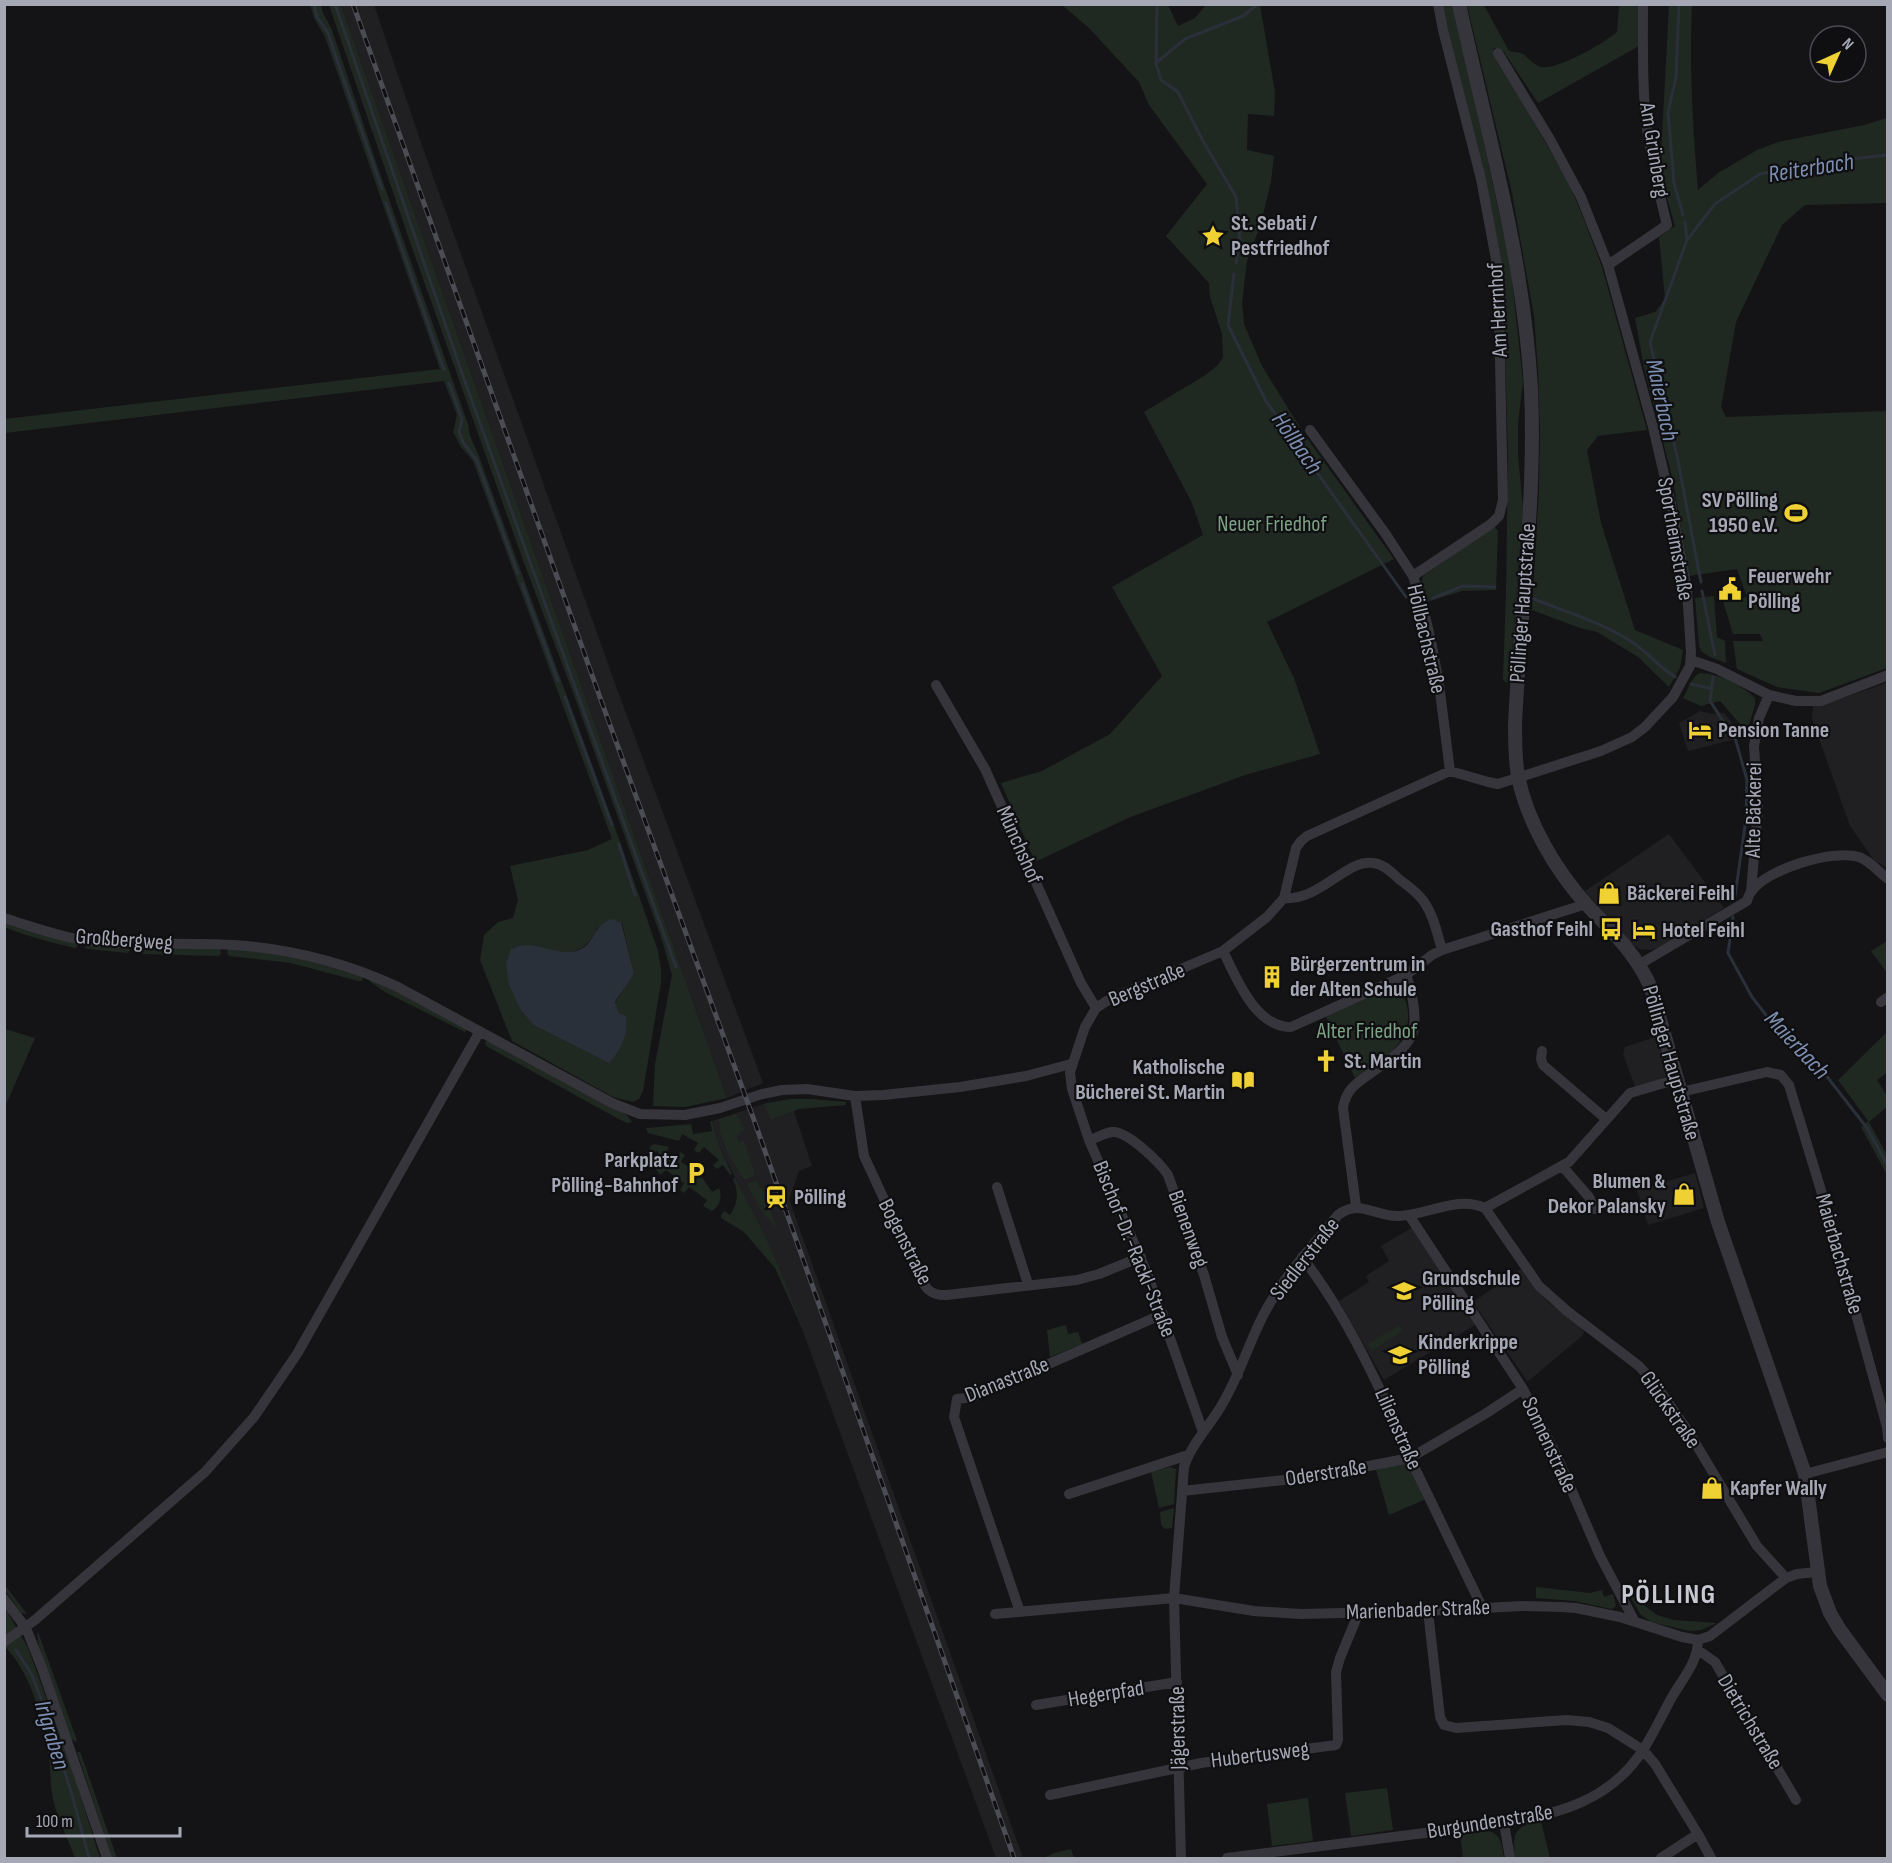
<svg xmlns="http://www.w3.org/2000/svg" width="1892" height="1863" font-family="'Sofia Sans Condensed',sans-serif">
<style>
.built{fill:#202023}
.green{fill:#202822;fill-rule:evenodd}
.water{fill:#2a3039}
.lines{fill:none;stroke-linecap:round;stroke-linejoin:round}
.stream{stroke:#2a3039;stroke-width:3}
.minor{stroke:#35353b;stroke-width:10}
.tertiary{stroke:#35353b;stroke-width:14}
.rail-casing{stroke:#4c4c54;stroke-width:5}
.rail{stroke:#0f0f11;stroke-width:3;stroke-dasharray:9;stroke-linecap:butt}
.labels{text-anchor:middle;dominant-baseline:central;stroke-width:4.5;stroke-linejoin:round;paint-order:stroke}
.street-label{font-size:22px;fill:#a6a8b6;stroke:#0f0f11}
.poi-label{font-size:22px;font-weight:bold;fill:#a6a8b6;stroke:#0f0f11;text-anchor:start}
.park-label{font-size:22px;fill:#7da185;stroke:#0f0f11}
.water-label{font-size:24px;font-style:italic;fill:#7d8fb0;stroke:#0f0f11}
.district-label{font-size:28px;font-weight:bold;letter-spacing:1.5px;fill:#c7c8d2;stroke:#0f0f11}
</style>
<rect width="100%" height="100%" fill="#141416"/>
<path class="built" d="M341,5H374L424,151L616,686L763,1083L727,1098Z
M1886,683L1888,706L1887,868L1874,860L1850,826L1812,719L1813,706L1826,704Z
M1700,711L1712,714L1724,713L1743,737L1688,751L1679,723Z
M1669,834L1724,908L1661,947L1650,950L1639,949L1631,943L1585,891Z
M1661,1035L1669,1071L1668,1075L1659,1080L1635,1087L1623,1054L1625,1047Z
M790,1099L812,1166L799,1171L789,1199L1023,1858H996L779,1266L762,1229L735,1178L719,1145L712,1121L766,1103Z
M1695,1173L1704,1208L1648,1225L1637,1190Z
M1413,1227L1475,1325L1384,1380L1339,1301L1369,1282L1366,1276L1389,1261L1381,1246Z
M1521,1269L1536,1289L1549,1303L1582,1327L1584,1332L1582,1336L1531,1379L1527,1381L1473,1302Z"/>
<path class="green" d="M310,5H321L323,13L332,30L377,165L469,427C468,437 477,449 480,459C539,623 602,786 658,951L661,969V983L643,1091L639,1099L633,1102L613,1097L512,1041L480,960L484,935L498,922L513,918L518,900L510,866L588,850L612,839L473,461L461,447L453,432L457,415L444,381L5,433L4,419L440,369L325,37L314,18ZM622,923L634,973C629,984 621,992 615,1003L619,1013L524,945C556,951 581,964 597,928Z
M329,5H341L727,1098L685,1107L653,1106L655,1064L672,975L662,940L575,698L524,563L410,242Z
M1062,5H1168L1178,26L1195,18L1206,5H1260L1275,92L1274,116L1248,114L1247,150L1274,156L1271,182L1261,223L1247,261L1242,303L1244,324L1262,366L1304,434L1394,559L1267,622L1294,678L1320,754L1245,775L1128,818L1035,862L1001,783L1042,771L1110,734L1162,676L1112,587L1203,535L1192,503L1144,412L1204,376L1218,365L1223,357L1222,334L1210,297L1209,283L1166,236L1207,184L1149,105L1139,82L1089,28Z
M1442,5H1454L1510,263L1523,382L1518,423V456L1523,508L1510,677L1507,683L1503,680L1506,592L1508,455L1503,278Z
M1467,5H1484L1509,51C1513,52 1519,52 1523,54C1529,58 1534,66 1542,67C1558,70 1604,43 1617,32L1619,5H1639V46L1538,103L1504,52L1501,49L1494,48L1493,51L1570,185L1585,222L1602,267L1647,430L1598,436L1587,450L1601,523L1635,630L1683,650L1680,668L1669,687L1638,657L1597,632L1580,628L1532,610L1539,489L1540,432L1538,370L1534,316L1512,193Z
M1669,5H1692C1689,67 1693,128 1698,190L1718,173L1757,150L1778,142L1864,125L1887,118V203L1805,205L1782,225L1736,322L1721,407L1726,417L1887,411V668L1819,693L1777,687L1737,669L1733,641H1763L1760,634H1733L1723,601L1747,597L1737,569L1689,576L1673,480L1645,372L1635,318L1655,312L1665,299L1659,237L1675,226L1660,173Z
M1494,526L1498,531L1496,590L1462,591L1427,602L1421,583L1423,576Z
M1714,596L1717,637L1725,641L1726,663L1710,657L1701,651L1699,645L1695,598Z
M1700,673C1718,673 1743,686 1755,698V705L1747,732L1720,701L1701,706L1683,698C1688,690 1691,677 1700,673Z
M5,923L78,943L77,947L75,948C52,943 31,937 9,929L5,927Z
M1887,941V973L1871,951Z
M87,943L131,948L128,953L88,949L85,948Z
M137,948H220L221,953L219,956L145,954L138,953L136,951Z
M229,948L295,956L363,975L362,981H358L291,963L229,956L227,952Z
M372,978L467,1029L466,1031L465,1032L385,992L369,981Z
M1399,985C1403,994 1407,1002 1408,1012C1411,1044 1379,1063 1355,1078L1325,1015Z
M5,1029L35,1038L5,1107L4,1030Z
M1887,1032V1073L1877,1080L1887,1096V1107L1869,1122L1887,1155V1175L1861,1127L1868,1121L1838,1080Z
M489,1040L626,1114L632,1122L627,1123L615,1117L486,1046L485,1042Z
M790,1099H813L846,1102V1105L799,1109L771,1120L764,1104Z
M736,1114L745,1130L740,1132L741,1134L737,1137L739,1142L744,1141L755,1175L744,1180C734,1162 718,1141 719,1119Z
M710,1121H712L719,1145L732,1174L730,1175L723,1165L717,1169L713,1165L719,1160L704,1147L699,1153L694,1150L698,1143L682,1134L679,1141L648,1133L646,1128H648L691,1124L693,1134L712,1131Z
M655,1144L669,1147L666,1154L677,1159L680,1152L685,1155L681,1162L697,1172L702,1167L707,1171L701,1176L712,1192L719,1188C722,1197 721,1205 712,1211L703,1206L707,1200L689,1187L684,1193L680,1190L684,1183L666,1170L660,1175L655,1168L663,1165L657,1151L649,1154V1150L651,1145Z
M735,1178L762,1229L779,1266L805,1335L775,1268L744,1232L721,1218V1215L724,1211L730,1215C738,1204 739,1192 733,1179Z
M757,1181L760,1188L762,1187L777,1229L762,1212L747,1184Z
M1066,1325L1068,1334L1078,1332L1082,1344L1050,1357L1047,1330Z
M1399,1325L1403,1331L1372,1351L1368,1344Z
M1406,1462L1426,1499L1389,1515L1376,1470Z
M1170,1467L1176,1469L1174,1504L1159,1508L1151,1472Z
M1174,1508L1172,1528L1165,1529L1161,1525L1160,1512Z
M4,1584L27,1614L21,1613L5,1590Z
M1536,1587L1590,1593L1602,1590L1604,1597L1613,1594L1616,1606L1612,1609L1574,1601L1536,1598Z
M1628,1593L1657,1615L1674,1620L1717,1623L1701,1630L1690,1631L1651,1622L1640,1614Z
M4,1606L28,1648L69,1760L100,1858H75C69,1841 54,1811 52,1793C50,1784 51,1775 50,1766C46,1729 32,1673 5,1647Z
M38,1632L77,1740L75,1742L71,1738C65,1721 33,1644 38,1632Z
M77,1752H80L81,1754L117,1858H112Z
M1387,1788L1393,1830L1351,1836L1345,1793Z
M1308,1798L1313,1841L1272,1846L1267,1804Z
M1541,1821L1550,1858H1515C1512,1833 1515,1825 1541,1821Z
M1489,1831C1502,1835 1502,1846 1504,1858H1463L1460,1834Z
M1071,1849L1074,1858H1044L1054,1853Z"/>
<path class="water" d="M614,919L619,923L621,922L634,973C629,984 621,992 615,1002L619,1013L626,1016C629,1034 621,1050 609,1063L534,1025L521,1010L509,985L506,963L511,949C515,948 521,945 525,945C542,945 559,955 576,951C596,946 591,923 614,919Z"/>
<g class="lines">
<path class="stream" d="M314,4L317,17L328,33L336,57L382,189
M335,4L463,376L676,967
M1157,4L1156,63L1161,80L1178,92L1203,141L1236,197L1240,240L1236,263
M1679,4L1676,78L1668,112L1674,183L1683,215
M1156,63L1185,39L1243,16L1258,4
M386,203L444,370
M1685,222L1687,240L1650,342L1677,456L1701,582
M1687,240L1715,204L1760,174L1832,161L1888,155
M1234,274L1228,325L1266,401L1406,597
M449,383L462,419L459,432L463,442L477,461L518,574
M522,584L558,681
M1702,591L1715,655
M1433,598L1463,586L1495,587
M1534,599C1566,612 1603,623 1632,642C1647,652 1659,667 1675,677
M1713,677L1710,701L1736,741L1747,780L1746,819L1735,896
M1691,684L1709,688
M565,697L612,825
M619,844L635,895
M1733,917L1728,953L1752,997L1773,1024L1818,1065L1867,1128L1888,1166
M4,1634L5,1635
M16,1650L32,1675L48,1718L72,1795L89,1858"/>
<path class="minor" d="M1608,265L1667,225C1659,193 1652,162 1647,129C1642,88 1643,46 1643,4
M1310,430L1385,533L1413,576L1423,607L1431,641L1439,684L1450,771
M1413,576L1491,524L1499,516L1503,500L1498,270L1481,179L1443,30L1438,4
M1691,660L1717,669L1769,695L1796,701H1821L1888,675
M936,685L985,769L1081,983L1096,1008
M1751,892L1758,808L1754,746L1759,718L1769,695
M1284,898C1320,901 1346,859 1373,863C1384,864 1392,873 1400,880C1407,885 1415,891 1421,898C1433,912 1437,933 1442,950
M4,918C30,926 57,936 83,940C138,947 193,941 247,946C300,951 348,964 396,986L612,1103L640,1114L685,1115L720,1108L762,1094L782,1090L807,1089L855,1096L883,1095L960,1087L1026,1076L1071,1064
M1223,951C1237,979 1255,1027 1291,1027L1406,975L1432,955L1442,950L1586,904
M1640,964L1747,901C1748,898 1749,894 1751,892C1766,869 1833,849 1859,857C1872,862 1878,872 1888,879
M1881,1002L1888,997
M1542,1051L1541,1059L1543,1065L1606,1119
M1681,1092L1767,1072L1781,1075L1789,1085L1833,1230L1887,1427L1888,1438
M855,1096L864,1156L916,1268C924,1284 926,1296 947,1295L1077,1280L1099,1274L1141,1257
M1089,1140C1096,1138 1105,1133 1112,1132C1127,1130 1160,1163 1168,1175L1204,1275L1222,1337L1238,1375
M1563,1167L1589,1197L1594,1209
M997,1187L1028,1284
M1356,1206L1343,1108C1346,1089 1357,1083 1371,1073C1385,1063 1404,1051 1412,1035C1418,1020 1412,990 1406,975
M1485,1208L1539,1286L1567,1311L1639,1366L1656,1385L1688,1431L1757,1546L1786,1578
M1409,1215L1523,1389L1559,1461L1600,1556L1635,1622
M1302,1257C1347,1315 1377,1383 1408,1449L1410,1458L1482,1607
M1203,1432L1147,1273L1089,1140L1072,1089L1070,1072L1085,1027L1096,1008L1110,999L1223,951L1267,917L1284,898L1296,848L1301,841L1307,836L1450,771L1488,782L1498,784L1601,751L1632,737L1645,727L1673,697L1690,666L1691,652L1687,590L1671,504L1653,427L1608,265L1581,197L1551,141L1498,53
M1805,1474L1888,1452
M1182,1491L1312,1477L1410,1458L1485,1414L1523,1389
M1069,1494L1188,1455
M4,1599L26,1628L42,1668L107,1858
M1428,1611L1440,1717L1444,1725L1456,1728L1566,1720L1589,1722L1608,1728L1643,1750L1655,1764L1698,1834L1711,1858
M1020,1612L954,1417L957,1399L973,1397L1163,1314
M995,1614L1174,1598L1254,1611L1301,1614L1428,1611L1522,1606L1561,1607L1576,1608L1620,1617L1682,1637L1698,1640L1710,1636L1786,1578L1797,1574L1817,1572
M4,1642L35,1620L205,1472L254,1417L297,1354L480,1031
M1698,1650L1715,1662L1796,1800
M1036,1705L1177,1682
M1050,1795L1201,1763L1336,1745L1338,1740L1336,1672L1340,1658L1359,1612
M1504,1823L1510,1858
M1181,1858L1174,1598L1184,1467C1192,1442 1212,1424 1224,1401C1241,1372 1250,1339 1266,1310C1285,1275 1313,1245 1338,1215C1360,1198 1374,1217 1399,1216C1428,1215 1458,1195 1485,1208L1569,1162L1630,1093L1678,1079
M1227,1858L1504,1823C1559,1814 1611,1800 1643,1750C1654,1733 1662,1715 1672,1697C1683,1678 1698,1662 1698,1640
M1661,1858L1698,1834"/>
<path class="tertiary" d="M1459,4C1487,132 1524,258 1531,389C1536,501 1520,613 1515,725C1515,742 1515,759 1518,776C1527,822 1556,871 1587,905C1614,934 1635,952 1651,988L1718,1222L1805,1474L1820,1586L1830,1613L1840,1630L1888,1695"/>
<g class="rail-casing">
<path id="rail" d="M353,4L602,703L754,1120L1014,1858"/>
</g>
<use href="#rail" class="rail"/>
</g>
<defs>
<g id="sight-bare" transform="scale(1.8)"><path d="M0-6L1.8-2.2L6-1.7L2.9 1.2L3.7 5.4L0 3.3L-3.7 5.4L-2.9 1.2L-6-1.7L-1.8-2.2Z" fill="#efd133" stroke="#0f0f11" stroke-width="2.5" paint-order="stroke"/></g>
<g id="stadium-bare" transform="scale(1.8)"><path d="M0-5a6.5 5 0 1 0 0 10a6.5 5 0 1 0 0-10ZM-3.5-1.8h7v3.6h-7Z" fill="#efd133" stroke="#0f0f11" stroke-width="2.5" paint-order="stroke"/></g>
<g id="civic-bare" transform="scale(1.8)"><path d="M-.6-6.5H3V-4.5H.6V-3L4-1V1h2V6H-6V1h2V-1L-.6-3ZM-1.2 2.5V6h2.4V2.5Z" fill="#efd133" stroke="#0f0f11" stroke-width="2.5" paint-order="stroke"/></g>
<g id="hotel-bare" transform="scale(1.8)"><path d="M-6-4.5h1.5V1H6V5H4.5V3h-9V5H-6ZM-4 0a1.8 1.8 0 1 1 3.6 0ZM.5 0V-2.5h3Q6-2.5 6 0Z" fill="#efd133" stroke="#0f0f11" stroke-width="2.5" paint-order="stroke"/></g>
<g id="shop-bare" transform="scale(1.8)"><path d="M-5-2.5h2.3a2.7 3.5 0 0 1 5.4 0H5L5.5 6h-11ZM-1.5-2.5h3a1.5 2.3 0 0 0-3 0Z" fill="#efd133" stroke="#0f0f11" stroke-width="2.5" paint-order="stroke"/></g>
<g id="bus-bare" transform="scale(1.8)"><path d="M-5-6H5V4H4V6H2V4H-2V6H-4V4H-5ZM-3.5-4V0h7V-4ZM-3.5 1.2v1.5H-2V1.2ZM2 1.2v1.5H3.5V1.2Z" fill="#efd133" stroke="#0f0f11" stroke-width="2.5" paint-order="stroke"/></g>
<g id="building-bare" transform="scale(1.8)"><path d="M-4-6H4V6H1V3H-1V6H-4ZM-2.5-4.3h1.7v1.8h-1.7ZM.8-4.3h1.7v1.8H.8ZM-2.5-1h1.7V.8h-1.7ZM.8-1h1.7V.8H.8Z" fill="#efd133" stroke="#0f0f11" stroke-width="2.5" paint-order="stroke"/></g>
<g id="church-bare" transform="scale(1.8)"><path d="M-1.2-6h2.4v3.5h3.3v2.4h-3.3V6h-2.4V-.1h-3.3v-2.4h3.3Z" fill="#efd133" stroke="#0f0f11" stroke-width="2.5" paint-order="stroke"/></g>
<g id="library-bare" transform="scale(1.8)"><path d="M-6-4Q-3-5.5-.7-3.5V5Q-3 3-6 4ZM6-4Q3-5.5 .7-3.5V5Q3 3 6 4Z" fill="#efd133" stroke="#0f0f11" stroke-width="2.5" paint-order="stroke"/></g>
<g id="parking-bare" transform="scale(1.8)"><path d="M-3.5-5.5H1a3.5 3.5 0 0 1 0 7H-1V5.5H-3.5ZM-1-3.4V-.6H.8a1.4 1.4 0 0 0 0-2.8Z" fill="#efd133" stroke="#0f0f11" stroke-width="2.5" paint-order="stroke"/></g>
<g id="station-bare" transform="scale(1.8)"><path d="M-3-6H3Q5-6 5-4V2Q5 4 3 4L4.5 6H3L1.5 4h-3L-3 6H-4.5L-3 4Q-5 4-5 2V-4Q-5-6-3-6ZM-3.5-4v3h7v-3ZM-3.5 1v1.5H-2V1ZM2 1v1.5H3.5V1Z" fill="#efd133" stroke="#0f0f11" stroke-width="2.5" paint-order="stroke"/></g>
<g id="school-bare" transform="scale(1.8)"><path d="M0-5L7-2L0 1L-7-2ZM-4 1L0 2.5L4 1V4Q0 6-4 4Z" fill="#efd133" stroke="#0f0f11" stroke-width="2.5" paint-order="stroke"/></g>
</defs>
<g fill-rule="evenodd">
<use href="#sight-bare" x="1213" y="236"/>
<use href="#stadium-bare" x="1796" y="513"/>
<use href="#civic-bare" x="1730" y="589"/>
<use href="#hotel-bare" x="1700" y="730"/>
<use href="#shop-bare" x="1609" y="893"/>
<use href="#bus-bare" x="1611" y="929"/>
<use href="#hotel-bare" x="1644" y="930"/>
<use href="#building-bare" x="1272" y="977"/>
<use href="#church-bare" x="1326" y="1061"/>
<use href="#library-bare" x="1243" y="1080"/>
<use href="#parking-bare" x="696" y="1173"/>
<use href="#shop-bare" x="1684" y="1194"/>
<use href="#station-bare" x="776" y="1197"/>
<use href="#school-bare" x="1404" y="1291"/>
<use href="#school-bare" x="1400" y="1355"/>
<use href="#shop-bare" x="1712" y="1488"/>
</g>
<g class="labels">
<g class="street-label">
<text transform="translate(1654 150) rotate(81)">Am Grünberg</text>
<text transform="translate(1498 310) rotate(-93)">Am Herrnhof</text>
<text transform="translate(1675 539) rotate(80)">Sportheimstraße</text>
<text transform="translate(1523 603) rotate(-86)">Pöllinger Hauptstraße</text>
<text transform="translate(1426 639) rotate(77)">Höllbachstraße</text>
<text transform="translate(1754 810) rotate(-89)">Alte Bäckerei</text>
<text transform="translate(1019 845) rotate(66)">Münchshof</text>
<text transform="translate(124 940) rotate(4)">Großbergweg</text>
<text transform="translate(1147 985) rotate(-23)">Bergstraße</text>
<text transform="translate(1671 1063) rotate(74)">Pöllinger Hauptstraße</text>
<text transform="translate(1188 1229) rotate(70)">Bienenweg</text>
<text transform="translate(905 1242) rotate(63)">Bogenstraße</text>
<text transform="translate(1134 1249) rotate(68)">Bischof-Dr.-Rackl-Straße</text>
<text transform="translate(1839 1254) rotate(74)">Maierbachstraße</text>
<text transform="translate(1305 1259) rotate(-52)">Siedlerstraße</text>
<text transform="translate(1007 1380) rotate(-22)">Dianastraße</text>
<text transform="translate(1670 1410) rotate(55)">Glückstraße</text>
<text transform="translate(1398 1429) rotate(66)">Lilienstraße</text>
<text transform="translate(1549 1445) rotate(65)">Sonnenstraße</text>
<text transform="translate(1326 1473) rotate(-9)">Oderstraße</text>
<text transform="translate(1418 1610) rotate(-2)">Marienbader Straße</text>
<text transform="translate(1106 1694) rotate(-9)">Hegerpfad</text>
<text transform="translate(1750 1722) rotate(59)">Dietrichstraße</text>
<text transform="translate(1178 1728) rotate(-91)">Jägerstraße</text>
<text transform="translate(1260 1755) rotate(-7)">Hubertusweg</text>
<text transform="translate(1490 1822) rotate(-9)">Burgundenstraße</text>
</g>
<g class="poi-label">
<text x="1231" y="223">St. Sebati /<tspan x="1231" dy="25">Pestfriedhof</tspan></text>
<text x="1778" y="500" text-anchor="end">SV Pölling<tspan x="1778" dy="25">1950 e.V.</tspan></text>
<text x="1748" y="576">Feuerwehr<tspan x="1748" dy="25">Pölling</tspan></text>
<text x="1718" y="730">Pension Tanne</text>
<text x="1627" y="893">Bäckerei Feihl</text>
<text x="1593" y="929" text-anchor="end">Gasthof Feihl</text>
<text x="1662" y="930">Hotel Feihl</text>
<text x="1290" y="964">Bürgerzentrum in<tspan x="1290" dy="25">der Alten Schule</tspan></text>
<text x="1344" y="1061">St. Martin</text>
<text x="1225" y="1067" text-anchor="end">Katholische<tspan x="1225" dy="25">Bücherei St. Martin</tspan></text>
<text x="678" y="1160" text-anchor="end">Parkplatz<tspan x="678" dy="25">Pölling-Bahnhof</tspan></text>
<text x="1666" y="1181" text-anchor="end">Blumen &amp;<tspan x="1666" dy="25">Dekor Palansky</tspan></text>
<text x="794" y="1197">Pölling</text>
<text x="1422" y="1278">Grundschule<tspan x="1422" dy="25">Pölling</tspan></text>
<text x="1418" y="1342">Kinderkrippe<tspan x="1418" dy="25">Pölling</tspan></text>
<text x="1730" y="1488">Kapfer Wally</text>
</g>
<g class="park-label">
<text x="1272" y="524">Neuer Friedhof</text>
<text x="1367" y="1031">Alter Friedhof</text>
</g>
<g class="water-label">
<text transform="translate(1811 168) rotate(-9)">Reiterbach</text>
<text transform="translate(1662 400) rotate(78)">Maierbach</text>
<text transform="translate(1297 443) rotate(55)">Höllbach</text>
<text transform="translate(1797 1045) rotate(47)">Maierbach</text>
<text transform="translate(52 1735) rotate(73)">Irlgraben</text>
</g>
<g class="district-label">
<text x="1669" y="1594">PÖLLING</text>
</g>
</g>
<rect width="1892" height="1863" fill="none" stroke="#a6a8b6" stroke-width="12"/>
<g transform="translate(1838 54) rotate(45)"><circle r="28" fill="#0f0f11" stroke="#4b4c53" stroke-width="1.5"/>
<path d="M0-4.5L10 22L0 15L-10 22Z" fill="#efd133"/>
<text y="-9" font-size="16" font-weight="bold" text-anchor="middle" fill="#a6a8b6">N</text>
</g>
<path d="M27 1827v9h153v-9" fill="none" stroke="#a6a8b6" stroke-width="3"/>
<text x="36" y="1827" font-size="18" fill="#a6a8b6" stroke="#0f0f11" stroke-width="4.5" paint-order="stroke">100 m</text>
</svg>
